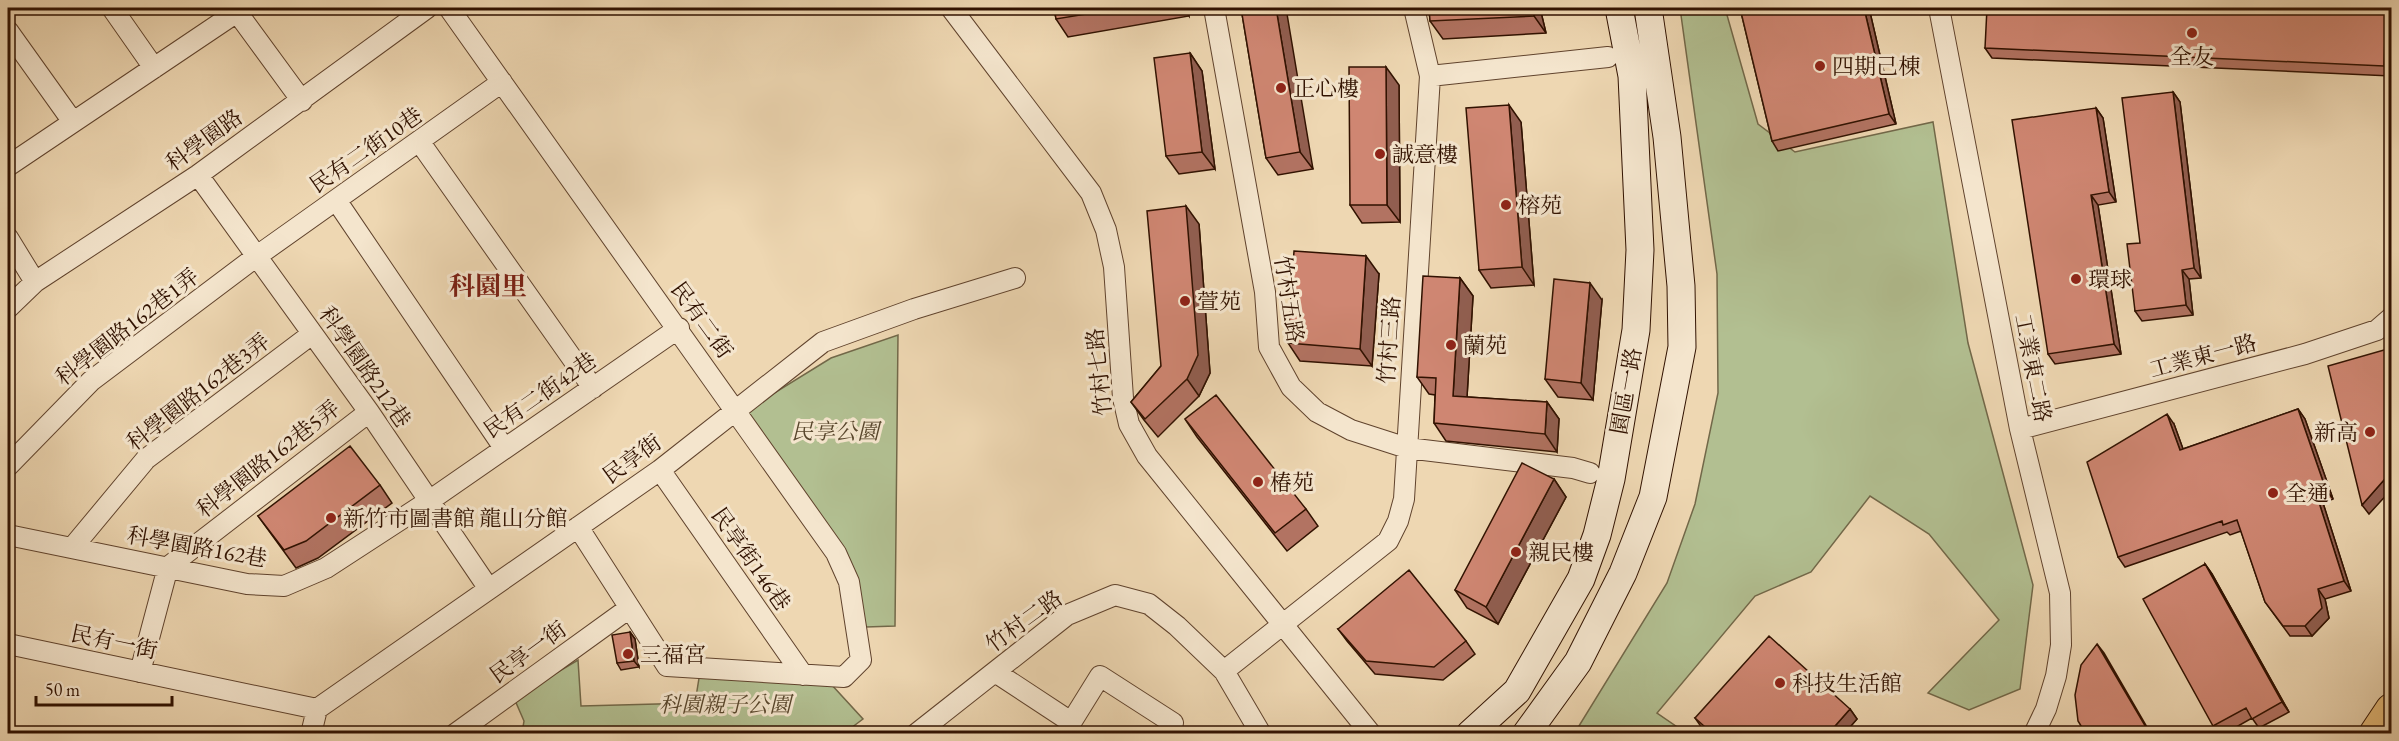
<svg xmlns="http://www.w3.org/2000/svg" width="2399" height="741" font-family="'EB Garamond','Noto Serif TC',serif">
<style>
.green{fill:#b2bf91;stroke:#726849;stroke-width:1.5}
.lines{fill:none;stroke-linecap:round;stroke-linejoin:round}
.street-casing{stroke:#60432d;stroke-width:22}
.secondary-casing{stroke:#311201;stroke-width:29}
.highway-casing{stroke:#311201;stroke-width:35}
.street{stroke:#f4e5cd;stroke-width:20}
.secondary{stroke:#f4e5cd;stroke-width:27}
.highway{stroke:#e7bc79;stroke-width:33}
.wall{fill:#b27362;stroke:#311201;stroke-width:1.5}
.shaded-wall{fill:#915e50;stroke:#311201;stroke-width:1.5}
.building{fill:#cf8672;stroke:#311201;stroke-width:1.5}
.poi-dot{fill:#8f2418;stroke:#f4e5cd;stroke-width:2}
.labels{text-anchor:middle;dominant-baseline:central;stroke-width:6;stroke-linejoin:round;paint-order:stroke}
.poi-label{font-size:22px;fill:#311201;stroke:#f4e5cd;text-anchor:start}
.street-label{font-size:22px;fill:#311201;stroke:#f4e5cd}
.park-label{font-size:22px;font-style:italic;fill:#58462c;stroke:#f4e5cd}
.quarter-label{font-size:26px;font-weight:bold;fill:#7a1f14;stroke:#f4e5cd}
</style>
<rect width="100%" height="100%" fill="#eed7b2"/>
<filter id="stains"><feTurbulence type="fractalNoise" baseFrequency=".00333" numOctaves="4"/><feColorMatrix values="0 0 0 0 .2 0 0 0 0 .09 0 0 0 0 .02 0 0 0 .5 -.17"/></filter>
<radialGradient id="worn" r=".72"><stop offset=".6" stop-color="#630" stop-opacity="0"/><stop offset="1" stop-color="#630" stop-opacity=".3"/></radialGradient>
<path class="green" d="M1680,8H1725L1758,124L1795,152L1933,122L1968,343L2033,585L2020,689L1969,710L1928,693L1999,620L1929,534L1870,496L1811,572L1755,596L1657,713L1686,733L1574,734L1667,583L1695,504L1718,393L1717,274Z
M898,335L895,626L866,627L856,586L745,411L831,358Z
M578,660L581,706L695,703L700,672L830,683L863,719L843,734L522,733L524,721L514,698Z"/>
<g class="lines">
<g class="street-casing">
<path id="street" d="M112,8L154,68
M234,8L302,101
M449,8L836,553L849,582L861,660L844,677L667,666L578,527
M951,8L1091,193L1106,230L1114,267L1123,398L1129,424L1147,456L1371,734
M1214,8L1265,292L1269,347L1291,387L1317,412L1351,430L1407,448L1573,468L1590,473
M1939,8L2020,429L2060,593L2061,645L2056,676L2046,709L2034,734
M8,31L73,122
M1430,76L1608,57
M419,141L593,388
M8,166L237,12
M198,175L369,412L489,589
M336,200L504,448
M8,238L35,282
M8,308L35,282L198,175L427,8
M2020,429L2305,354L2377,330L2392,317
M8,466L91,381L257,256L502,82
M660,470L803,675
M8,535L247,584L284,586L326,568L429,501L679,328
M72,548L146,459L312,334
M168,567L369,412
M8,644L317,709
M1224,671L1388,541L1398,521L1404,499L1430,76L1414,8
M140,672L168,567
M995,672L1071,722
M311,734L317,709L660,470L823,342L914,309L1015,278
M455,734L628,609
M916,734L1067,615L1115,595L1149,604L1177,626L1224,671L1261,734
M1064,734L1100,676L1173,723L1166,734"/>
</g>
<g class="secondary-casing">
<path id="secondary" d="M1470,734L1517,691L1581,579L1597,535L1611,479L1636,330L1640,250L1632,76L1619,8
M1526,734L1578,662L1623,573L1653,497L1682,347L1681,286L1667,137L1648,8"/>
</g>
<g class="highway-casing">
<path id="highway" d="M2376,734L2392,710"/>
</g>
<use href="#street" class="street"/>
<use href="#secondary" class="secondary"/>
<use href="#highway" class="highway"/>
</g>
<path class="wall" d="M1054,8H1188L1189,16L1068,37L1056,19Z
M1241,8L1313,169L1278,175L1266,158Z
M1429,8H1540L1546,33L1443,39L1430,21Z
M1740,8H1869L1896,124L1778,151L1772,141Z
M2391,8V76L1992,58L1985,48Z
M1190,53L1202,71L1215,169L1179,174L1166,156Z
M1399,85L1400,222L1362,223L1350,205Z
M2173,92L2180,102L2201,278L2189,279L2193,315L2142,321L2135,311L2140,243Z
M2096,108L2103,118L2116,202L2098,205L2121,354L2055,364L2048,354Z
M1521,122L1534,285L1491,288L1479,270Z
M1199,224L1210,373L1199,396L1158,437L1144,420L1131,402L1161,366Z
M1379,274L1372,366L1300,361L1288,343Z
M1460,278L1473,296L1467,397L1547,402L1559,419L1557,452L1446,441L1434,423L1435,395L1429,394L1417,377Z
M1602,300L1593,400L1558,397L1545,379Z
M2298,409L2305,419L2333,499L2323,503L2351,591L2325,599L2329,618L2312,636H2290L2265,602L2241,531L2230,535L2227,532L2125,567L2118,557L2174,424L2183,449Z
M1185,419L1306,509L1318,526L1287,551L1197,437Z
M1554,479L1566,497L1498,624L1467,608L1455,590Z
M380,485L392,503L318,558L296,568L258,516Z
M2205,564L2212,574L2289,712L2259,728L2252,718L2224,734H2219L2213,726Z
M1338,629L1466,641L1475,654L1443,680L1375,674L1347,641Z
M630,632L635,639L639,667L621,670L617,663Z
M1850,709L1857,719L1844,734H1708L1702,728L1695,718Z"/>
<path class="shaded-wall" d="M1183,8H1188L1189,16Z
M1276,8H1286L1313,169L1300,152Z
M1532,8H1540L1546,33L1534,16Z
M1864,8H1869L1896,124L1889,114Z
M2386,8H2391V76L2384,66Z
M1190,53L1202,71L1215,169L1202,152Z
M1386,67L1399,85L1400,222L1387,205Z
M2173,92L2180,102L2201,278L2194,268Z
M1509,105L1521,122L1534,285L1522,267Z
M2096,108L2103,118L2116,202L2109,192Z
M2091,195L2098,205L2121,354L2114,344Z
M1186,206L1199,224L1210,373L1199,396L1187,379Z
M1366,256L1379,274L1372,366L1360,349Z
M2182,270L2189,279L2193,315L2186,305Z
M1460,278L1473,296L1466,414L1453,396Z
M1590,283L1602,300L1593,400L1581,383Z
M1547,402L1559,419L1557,452L1545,434Z
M2298,409L2305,419L2333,499L2326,490Z
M2167,414L2174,424L2187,460L2180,450Z
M2391,472V490L2369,514L2362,505Z
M1554,479L1566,497L1498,624L1486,607Z
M2316,493L2323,503L2351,591L2344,581Z
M2205,564L2212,574L2289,712L2282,702Z
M2318,589L2325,599L2329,618L2312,636L2305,626Z
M630,632L635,639L639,667L634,661Z
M2097,644L2104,653L2151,734H2150Z
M1850,709L1857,719L1844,734H1828Z"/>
<path class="building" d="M1054,8H1123L1056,19Z
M1241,8H1276L1300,152L1266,158Z
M1429,8H1532L1534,16L1430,21Z
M1740,8H1864L1889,114L1772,141Z
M1987,8H2386L2384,66L1985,48Z
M1190,53L1202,152L1166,156L1154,58Z
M1349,67H1386L1387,205H1350Z
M2173,92L2194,268L2182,270L2186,305L2135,311L2127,244L2140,243L2122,98Z
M1509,105L1522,267L1479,270L1466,108Z
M2096,108L2109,192L2091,195L2114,344L2048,354L2012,120Z
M1186,206L1198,355L1187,379L1145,419L1131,402L1161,366L1147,211Z
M1294,251L1366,256L1360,349L1288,343Z
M1423,276L1460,278L1453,396L1547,402L1545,434L1434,423L1436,378L1417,377Z
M1554,279L1590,283L1581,383L1545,379Z
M2391,348V472L2362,505L2328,366Z
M1216,395L1306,509L1275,533L1185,419Z
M2298,409L2326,490L2316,493L2344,581L2318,589L2322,608L2305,626H2283L2265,602L2237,520L2223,525L2222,521L2118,557L2087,462L2167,414L2180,450Z
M350,446L380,485L306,541L284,550L258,516Z
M1522,463L1554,479L1486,607L1455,590Z
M2205,564L2282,702L2252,719L2246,708L2213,726L2143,599Z
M1409,570L1466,641L1434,667L1366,661L1338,629Z
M630,632L634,661L617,663L612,635Z
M1769,636L1850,709L1828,734H1713L1695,718Z
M2097,644L2150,734H2086L2078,721L2075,695L2081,665Z"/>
<g class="poi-dot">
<circle cx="2192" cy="33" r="6"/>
<circle cx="1820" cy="66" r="6"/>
<circle cx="1281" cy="88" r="6"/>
<circle cx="1380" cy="154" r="6"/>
<circle cx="1506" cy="205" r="6"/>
<circle cx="2076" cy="279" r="6"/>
<circle cx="1185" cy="301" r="6"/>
<circle cx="1451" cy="345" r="6"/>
<circle cx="2370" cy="432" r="6"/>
<circle cx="1258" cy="482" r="6"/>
<circle cx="2273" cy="493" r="6"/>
<circle cx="331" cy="518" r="6"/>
<circle cx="1516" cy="552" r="6"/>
<circle cx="628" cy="654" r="6"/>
<circle cx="1780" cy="683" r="6"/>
</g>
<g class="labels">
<g class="poi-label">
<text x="2192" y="56" text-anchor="middle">全友</text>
<text x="1832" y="66">四期己棟</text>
<text x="1293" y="88">正心樓</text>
<text x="1392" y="154">誠意樓</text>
<text x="1518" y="205">榕苑</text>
<text x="2088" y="279">環球</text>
<text x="1197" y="301">萱苑</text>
<text x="1463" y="345">蘭苑</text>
<text x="2358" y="432" text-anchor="end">新高</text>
<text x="1270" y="482">椿苑</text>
<text x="2285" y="493">全通</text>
<text x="343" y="518">新竹市圖書館 龍山分館</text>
<text x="1528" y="552">親民樓</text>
<text x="640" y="654">三福宮</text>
<text x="1792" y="683">科技生活館</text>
</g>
<g class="street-label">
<text transform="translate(204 140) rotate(-36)">科學園路</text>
<text transform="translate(366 150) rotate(-35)">民有二街10巷</text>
<text transform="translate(1289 299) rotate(81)">竹村五路</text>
<text transform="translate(702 320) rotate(54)">民有二街</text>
<text transform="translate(127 327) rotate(-38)">科學園路162巷1弄</text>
<text transform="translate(1389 340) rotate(-86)">竹村三路</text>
<text transform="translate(2203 356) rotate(-15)">工業東一路</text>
<text transform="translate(365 367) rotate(55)">科學園路212巷</text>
<text transform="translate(2033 368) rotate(79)">工業東二路</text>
<text transform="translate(1099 372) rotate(-96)">竹村七路</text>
<text transform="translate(1626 391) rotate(-80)">園區一路</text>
<text transform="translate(198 392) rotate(-38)">科學園路162巷3弄</text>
<text transform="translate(540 395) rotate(-35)">民有二街42巷</text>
<text transform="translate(268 459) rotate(-38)">科學園路162巷5弄</text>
<text transform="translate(632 459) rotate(-36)">民享街</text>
<text transform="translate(197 547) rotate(10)">科學園路162巷</text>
<text transform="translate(751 559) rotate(55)">民享街146巷</text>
<text transform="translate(1024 621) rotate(-36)">竹村二路</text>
<text transform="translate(114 642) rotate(12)">民有一街</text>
<text transform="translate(528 652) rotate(-36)">民享一街</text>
</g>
<g class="park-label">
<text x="835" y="431">民享公園</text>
<text x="725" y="704">科園親子公園</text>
</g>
<g class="quarter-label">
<text x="488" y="286">科園里</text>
</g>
</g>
<rect width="2399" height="741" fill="none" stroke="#eed7b2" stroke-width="30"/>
<rect x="9" y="9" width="2381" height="723" fill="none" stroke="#311201" stroke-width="3"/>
<rect x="15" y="15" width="2369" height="711" fill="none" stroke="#311201" stroke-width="1.5"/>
<path d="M36 696v9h136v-9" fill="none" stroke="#311201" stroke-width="3"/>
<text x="45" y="696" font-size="18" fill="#311201" stroke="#f4e5cd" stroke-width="4.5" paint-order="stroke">50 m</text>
<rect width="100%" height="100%" filter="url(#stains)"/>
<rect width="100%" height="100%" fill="url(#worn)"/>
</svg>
